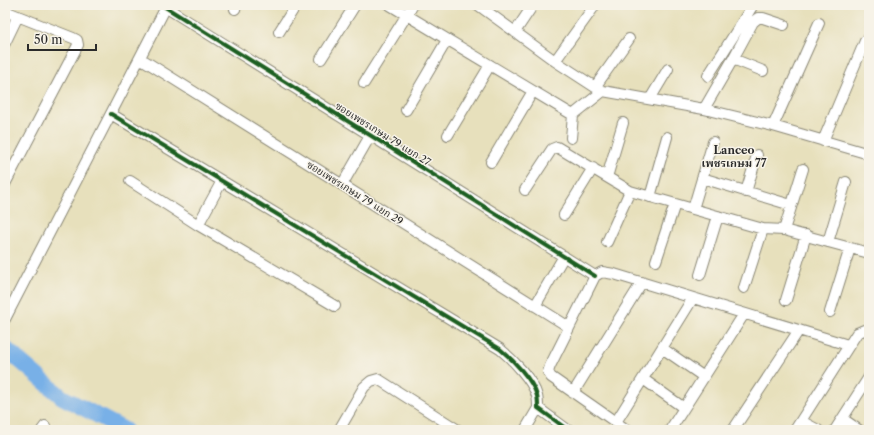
<svg xmlns="http://www.w3.org/2000/svg" width="874" height="435" font-family="'Libre Caslon Text','Noto Serif Thai',serif">
<style>
.lines{fill:none;stroke-linecap:round;stroke-linejoin:round}
.river{stroke:#78b0e7;stroke-width:16}
.minor-casing{stroke:#898674;stroke-width:12}
.minor{stroke:#fff;stroke-width:10}
.cycleway-casing{stroke:#f7f3e8;stroke-width:6}
.cycleway{stroke:#1b5e20;stroke-width:4}
.labels{text-anchor:middle;dominant-baseline:central;stroke-width:3;stroke-linejoin:round;paint-order:stroke}
.street-label{font-size:10px;fill:#2b2b2b;stroke:#f7f3e8}
.neighbourhood-label{font-size:11px;font-weight:bold;fill:#2b2b2b;stroke:#f7f3e8}
</style>
<rect width="100%" height="100%" fill="#f7f3e8"/>
<filter id="ink" filterUnits="userSpaceOnUse"><feTurbulence type="fractalNoise" baseFrequency=".025" numOctaves="2"/><feDisplacementMap in="SourceGraphic" scale="8" xChannelSelector="R" yChannelSelector="G"/><feConvolveMatrix kernelMatrix="1 2 1 2 8 2 1 2 1" color-interpolation-filters="sRGB"/></filter>
<filter id="wash" filterUnits="userSpaceOnUse"><feTurbulence type="fractalNoise" baseFrequency=".012" numOctaves="4" result="noise"/><feDisplacementMap in="SourceGraphic" scale="16" xChannelSelector="R" yChannelSelector="G"/><feGaussianBlur stdDeviation="0.9" result="paint"/><feColorMatrix in="noise" values="0 0 0 0 0 0 0 0 0 0 0 0 0 0 0 0 0 1.4 0 .05"/><feComposite in="paint" operator="in"/></filter>
<g filter="url(#wash)">
<rect width="100%" height="100%" fill="#e7e0bc"/>
<g class="lines">
<path class="river" d="M5,348L62,397L125,430"/>
</g>
</g>
<g filter="url(#ink)">
<g class="lines">
<g class="minor-casing">
<path id="minor" d="M162,5L595,276
M390,5L573,115
M478,5L555,61L595,87L603,91
M235,9L237,5
M5,11L73,38L77,40L78,45L5,184
M279,32L296,5
M515,32L533,5
M5,43L18,16
M140,58L569,327
M321,59L355,5
M733,59L763,71
M555,61L593,8
M708,76L753,5
M364,83L413,5
M595,87L629,39
M650,99L668,69
M704,109L733,59L753,22L758,18H763L784,25
M406,110L447,40
M111,114L500,349C512,359 533,380 537,396C538,400 538,404 538,408L568,430
M773,126L819,23
M448,135L490,65
M571,138L573,115L603,91L704,109L773,126L869,154
M823,141L865,41
M491,162L533,91
M607,177L623,123
M702,178L791,205
M130,181L198,225L335,306
M342,185L370,136
M525,190L552,149L557,147L630,191L763,229L784,230L869,253
M746,192L757,155
M650,197L667,137
M693,209L713,142
M564,215L593,168
M198,225L222,181
M784,230L803,169
M607,242L630,191
M828,242L846,182
M656,261L675,204
M700,275L718,216
M744,288L763,229
M786,300L806,235
M535,306L564,256
M830,312L850,248
M5,319L167,5
M662,348L704,377
M643,379L684,408
M573,393L642,282
M843,419L859,430
M801,421L818,430
M616,422L693,298
M42,430L45,426
M339,430L364,387L371,381L378,379L458,430
M525,430L538,408
M627,430L551,377L548,372L550,366L595,276L602,272L614,274L848,345
M670,430L744,314
M733,430L799,330
M795,430L857,333L864,330L869,331
M835,430L869,377"/>
</g>
<use href="#minor" class="minor"/>
<g class="cycleway-casing">
<path id="cycleway" d="M162,5L595,276
M111,114L500,349C512,359 533,380 537,396C538,400 538,404 538,408L568,430"/>
</g>
<use href="#cycleway" class="cycleway"/>
</g>
</g>
<g class="labels">
<g class="street-label">
<text transform="translate(383 134) rotate(32)">ซอยเพชรเกษม 79 แยก 27</text>
<text transform="translate(355 193) rotate(32)">ซอยเพชรเกษม 79 แยก 29</text>
</g>
<g class="neighbourhood-label">
<text x="734" y="150">Lanceo<tspan x="734" dy="13">เพชรเกษม 77</tspan></text>
</g>
</g>
<rect width="874" height="435" fill="none" stroke="#f7f3e8" stroke-width="20"/>
<path d="M28 44v6h68v-6" fill="none" stroke="#2b2b2b" stroke-width="2"/>
<text x="34" y="44" font-size="12" fill="#2b2b2b" stroke="#f7f3e8" stroke-width="3" paint-order="stroke">50 m</text>
</svg>
